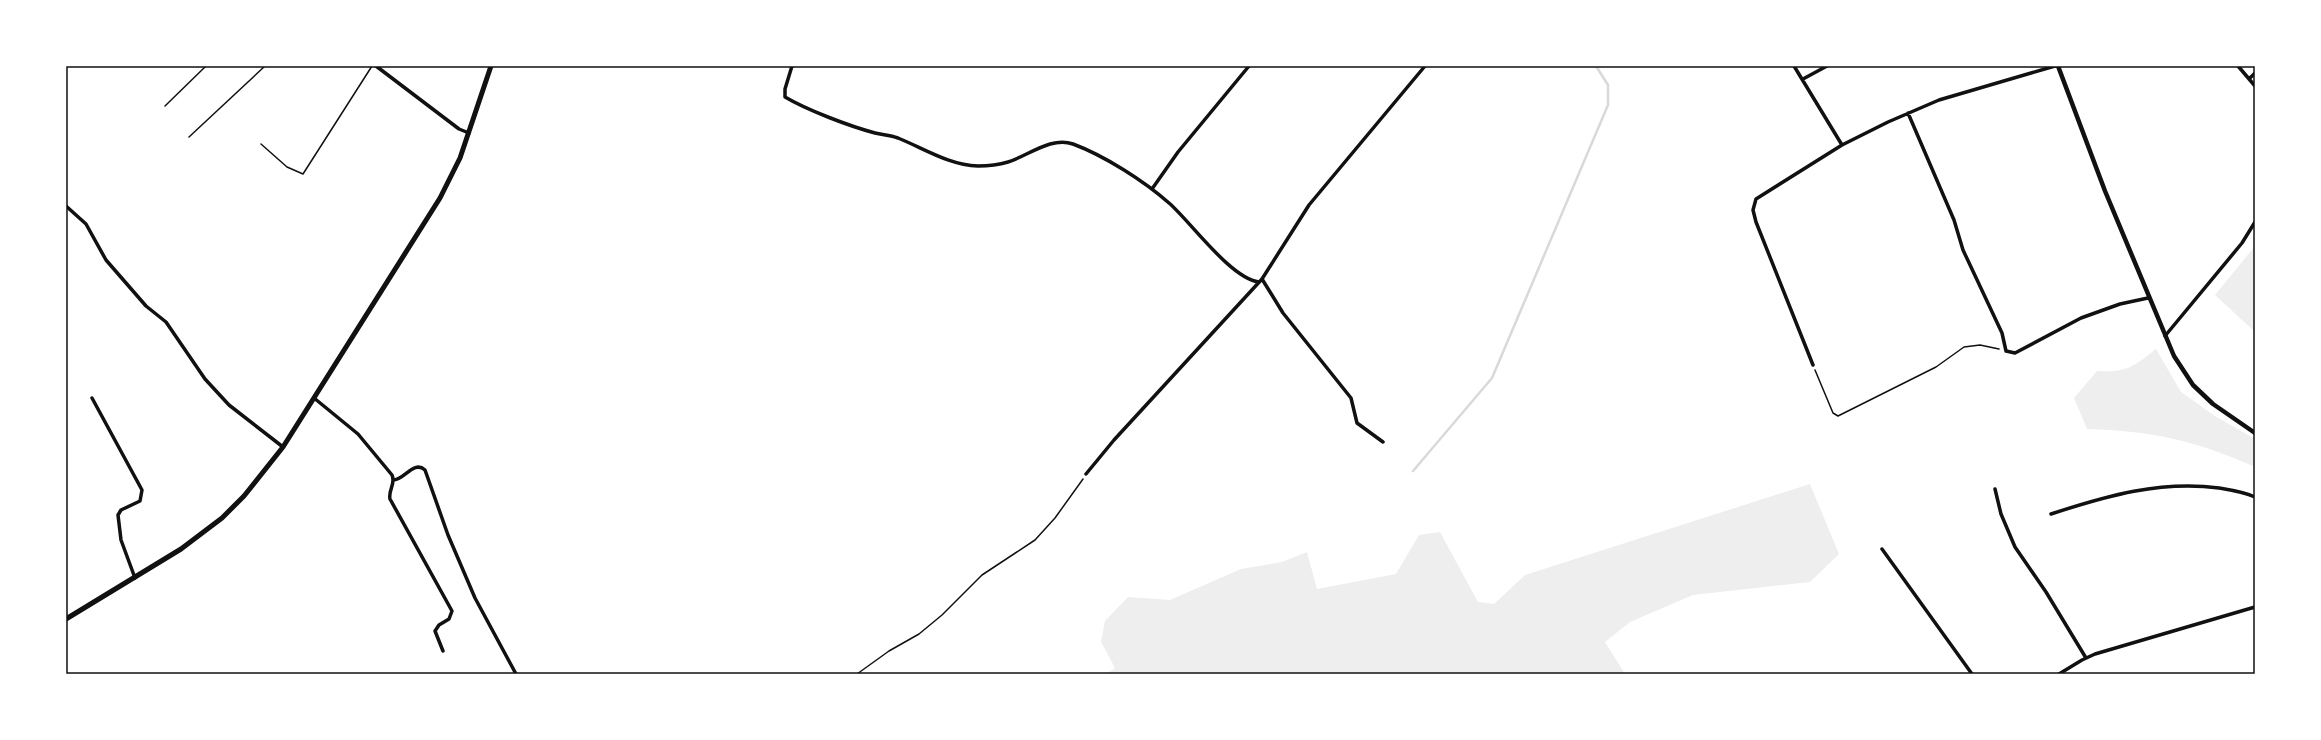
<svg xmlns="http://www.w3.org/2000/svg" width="2321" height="740" font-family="'Golos Text',sans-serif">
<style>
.green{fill:#eee}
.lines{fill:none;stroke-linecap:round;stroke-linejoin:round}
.stream{stroke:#d9d9d9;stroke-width:2.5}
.path{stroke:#111;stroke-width:1.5}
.service{stroke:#111;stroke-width:1.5}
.minor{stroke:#111;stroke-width:3.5}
.tertiary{stroke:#111;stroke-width:4.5}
.secondary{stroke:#111;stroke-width:5}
.neatline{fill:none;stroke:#111;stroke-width:1.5}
</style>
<rect width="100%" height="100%" fill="#fff"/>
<path class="green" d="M2255,246V332L2215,295Z
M2156,349L2181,392L2215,416L2255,439V467C2195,440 2152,431 2087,429L2074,398L2097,371C2126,373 2133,367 2156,349Z
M1810,484L1839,554L1810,582L1693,595L1630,622L1605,642L1625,674H1106L1115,668L1101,642L1105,621L1128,597L1170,600L1241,569L1282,562L1307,552L1317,589L1396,574L1419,535L1440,532L1478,602L1494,604L1525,575Z"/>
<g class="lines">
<path class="stream" d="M1413,471L1492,378L1608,105V85L1596,66"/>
<path class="path" d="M1815,370L1833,413L1838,416L1936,367L1964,347L1980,345L1999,349
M857,674L889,651L919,634L942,615L982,575L1035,540L1055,518L1083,479"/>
<path class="service" d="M165,106L206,66
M189,137L265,66
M261,144L287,167L303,174L372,66"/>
<path class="minor" d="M376,66L459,129L469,133
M792,66L785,89V97C807,110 849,126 875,133C883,135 890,135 898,138C925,149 949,165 978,166C988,166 998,165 1008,162C1028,156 1051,136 1073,144C1105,156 1144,181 1169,203C1190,221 1231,279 1259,282
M1794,66L1842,145
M2238,66L2255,86
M1803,79L1827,66
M2249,79L2255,73
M1908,113L1954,220L1963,250L2002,333L2006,351L2015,353L2081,318L2120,304L2148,298
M1152,189L1178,152L1249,66
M66,206L86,224L106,260L146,306L166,322L205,379L229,405L283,447
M1262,279L1283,313L1351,398L1357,423L1383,442
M2165,336L2242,243L2255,222
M1813,365L1756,222L1753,210L1756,199L1842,145L1888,122L1939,100L2055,66
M92,398L142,490L140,501L121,510L118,515L121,540L135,578
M314,398L358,434L392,475C396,484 388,490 390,499L452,611L449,619L439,625L435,631L443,651
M1086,474L1114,440L1262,279L1309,205L1425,66
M394,480C405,479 414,460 425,470L448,535L475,598L516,674
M1995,489L2001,514L2015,547L2046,592L2086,658
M2051,514C2106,496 2161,480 2219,488C2231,490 2244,492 2255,497
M1882,549L1972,674
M2059,674L2082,660L2095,654L2255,607"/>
<path class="tertiary" d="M2058,66L2105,191L2174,356L2193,385L2213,404L2255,433"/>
<path class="secondary" d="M66,619L181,549L222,518L244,496L283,447L440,198L460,158L491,66"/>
</g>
<rect width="2321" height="740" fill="none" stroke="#ffffff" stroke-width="134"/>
<rect x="67" y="67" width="2187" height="606" class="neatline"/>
</svg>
